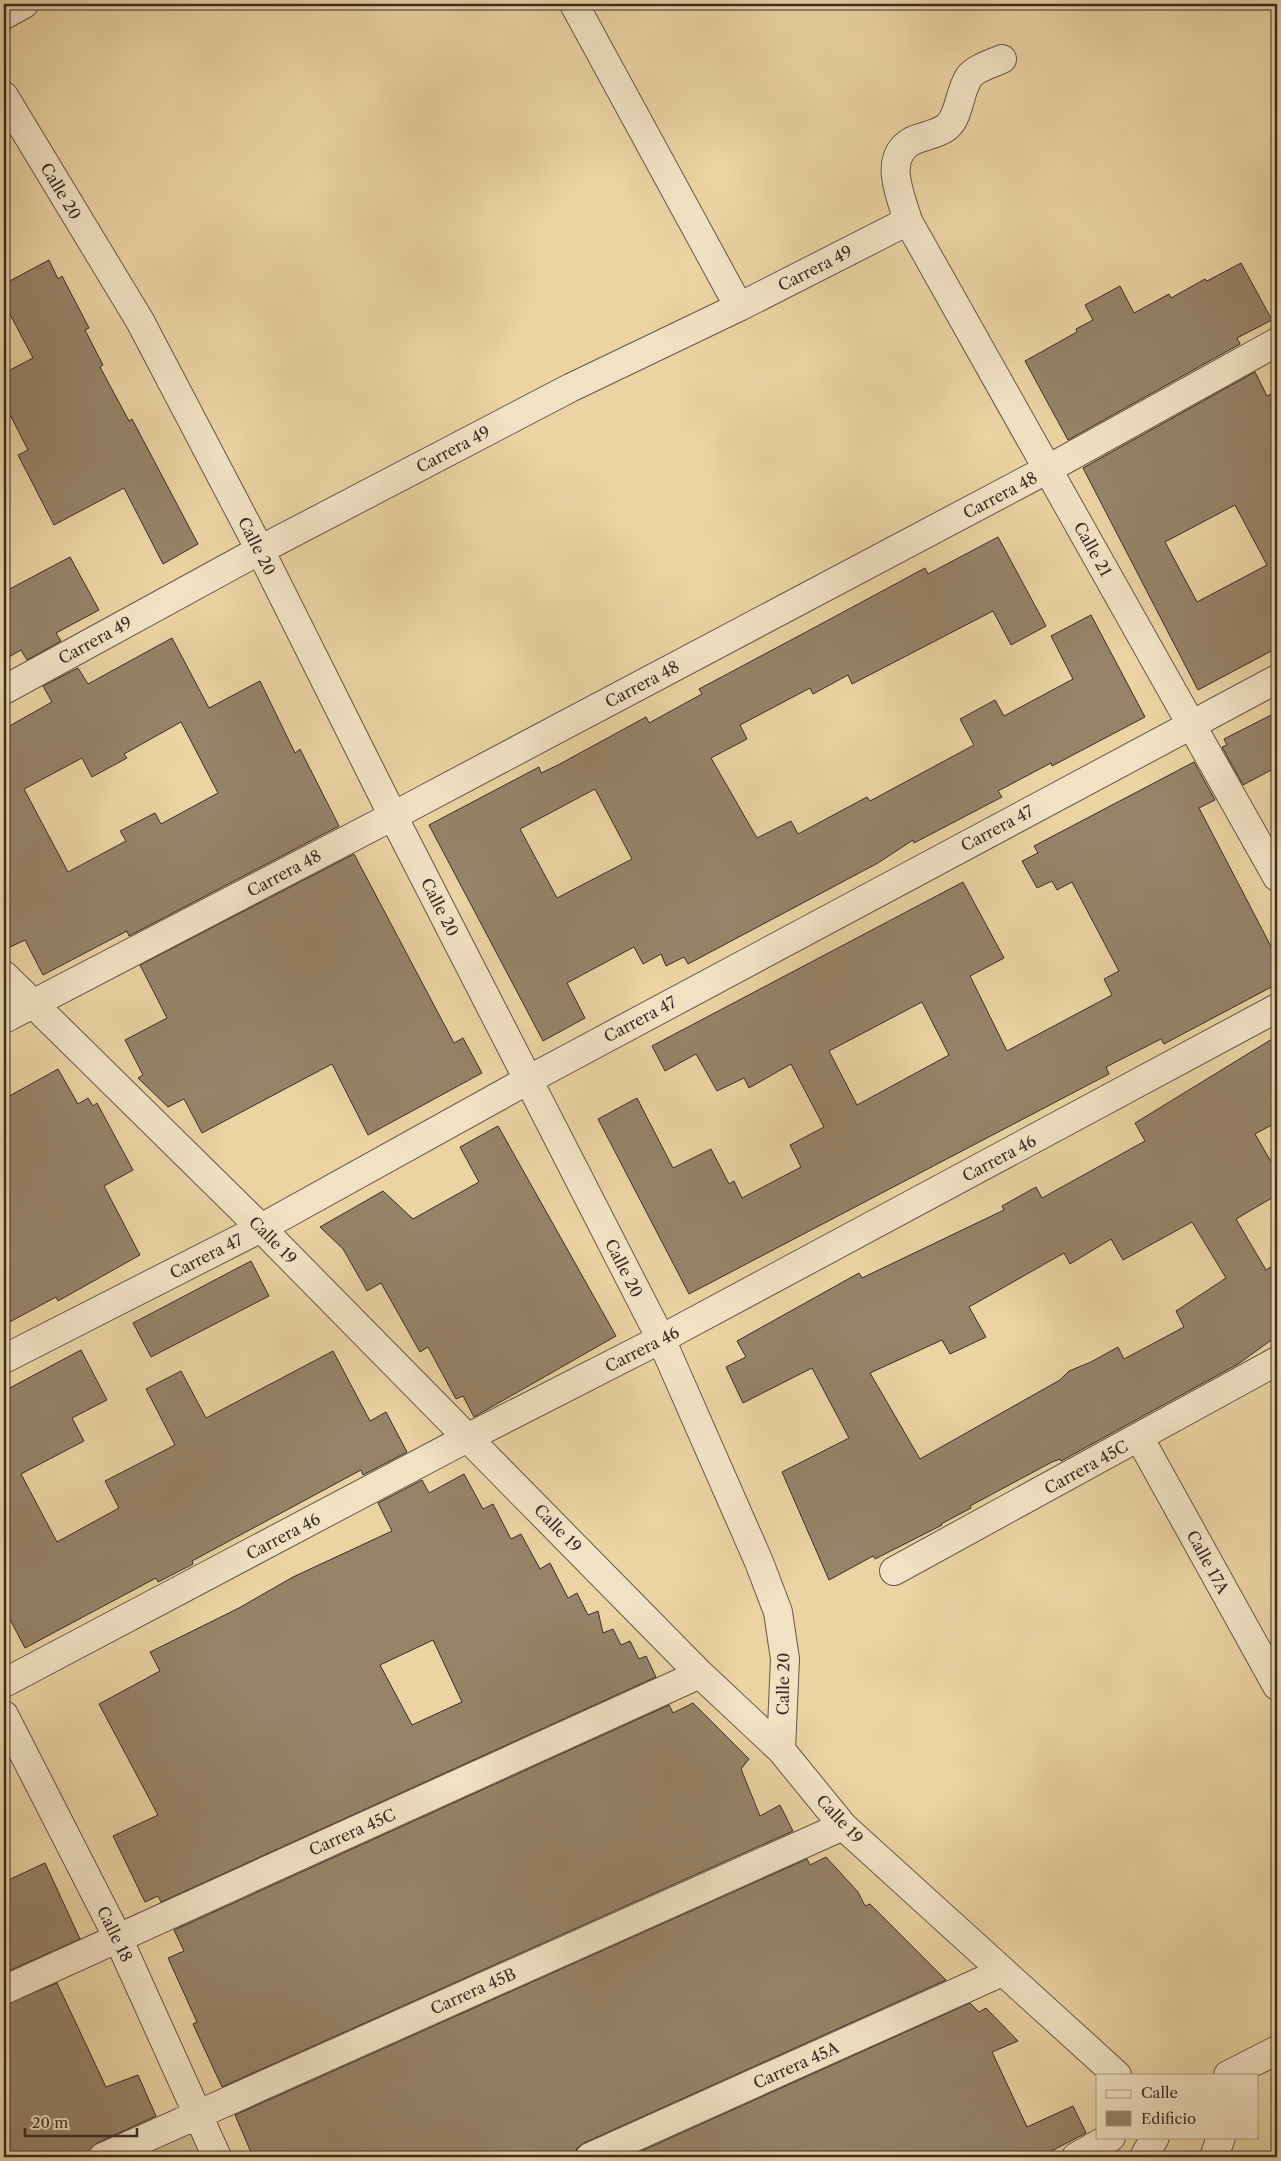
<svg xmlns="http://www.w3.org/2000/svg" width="1281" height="2161" font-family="'Libre Caslon Text',serif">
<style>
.green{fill:#cdb78f;stroke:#84725c}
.building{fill:#978368;stroke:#3b2d28;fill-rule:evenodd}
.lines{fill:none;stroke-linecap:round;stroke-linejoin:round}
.minor-casing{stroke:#675647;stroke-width:30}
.minor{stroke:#f2e2c4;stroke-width:28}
.labels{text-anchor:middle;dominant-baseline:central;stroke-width:4;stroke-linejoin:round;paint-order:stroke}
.street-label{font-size:16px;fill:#3b2d28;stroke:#f2e2c4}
</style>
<rect width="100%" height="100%" fill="#ebd3a4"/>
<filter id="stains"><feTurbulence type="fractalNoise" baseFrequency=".004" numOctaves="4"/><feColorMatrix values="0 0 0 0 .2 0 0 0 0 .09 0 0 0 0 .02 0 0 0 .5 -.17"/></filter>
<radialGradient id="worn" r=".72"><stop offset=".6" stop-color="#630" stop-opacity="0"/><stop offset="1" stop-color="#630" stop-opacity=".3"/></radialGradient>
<path class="green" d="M196,2114L217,2157H103Z"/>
<path class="building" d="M49,260L58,279L62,276L89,328L85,330L103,365L100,367L129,421L132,419L198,544L163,564L124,488L54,525L18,455L28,450L4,403V373L33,358L4,303V284Z
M1241,263L1272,320L1237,338L1240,344L1068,440L1025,361L1077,332L1076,329L1093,320L1085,305L1120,286L1134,313L1169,294L1171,298L1205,279L1207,281Z
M1255,372L1267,396L1277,391V648L1198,690L1083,468ZM1235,505L1267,565L1197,602L1165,542Z
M998,537L1046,626L1011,645L993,611L852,684L848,675L813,694L810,688L740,725L747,739L711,758L757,838L791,821L798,834L867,797L870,801L974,745L960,719L995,700L1004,716L1073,679L1051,636L1091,615L1145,717L1052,766L1051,763L998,791L1002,797L914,843L913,840L878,863L688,964L684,957L666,966L661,954L643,964L634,947L567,983L585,1018L543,1041L429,825L539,767L541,773L558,765L646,717L649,723L702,694L699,689L808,631L925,568L928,574ZM595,789L632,859L557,898L520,829Z
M70,557L99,610L56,633L61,641L27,660L21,650L4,660V592Z
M172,638L209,708L260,681L295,753L300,749L339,826L129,936L127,931L43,975L25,940L4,950V729L52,702L43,686L78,668L88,684ZM181,722L218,793L161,824L155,813L120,831L126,841L68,872L24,789L82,758L92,777L127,758L124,754Z
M1277,712V767L1243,785L1222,747L1227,745L1224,739Z
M1194,762L1215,800L1199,808L1277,958V984L1164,1044L1161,1039L1106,1067L1109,1074L689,1294L598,1119L637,1098L673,1168L711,1149L729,1184L734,1181L742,1198L801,1167L790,1145L824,1127L791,1064L749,1088L744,1078L717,1091L696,1054L665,1071L652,1046L963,882L1004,958L970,976L1007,1051L1112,995L1104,979L1119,971L1072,882L1057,890L1052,881L1037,888L1022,861L1038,853L1034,846ZM922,1002L949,1055L857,1105L829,1051Z
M354,854L454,1043L463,1038L482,1073L368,1135L332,1064L202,1133L184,1099L168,1107L138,1078L143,1075L125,1040L167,1018L140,965Z
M1277,1036V1122L1255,1134L1277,1172V1195L1236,1219L1266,1270L1277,1263V1336L1238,1364L1061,1461L1060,1459L1052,1462L970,1506L971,1508L941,1524L942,1525L875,1559L873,1556L829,1580L782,1472L849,1438L812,1368L743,1403L726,1367L746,1357L737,1341L859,1273L862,1278L1004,1210L1002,1206L1036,1187L1042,1198L1145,1141L1135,1123ZM1192,1222L1226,1278L1176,1311L1184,1327L1124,1359L1118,1347L1091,1362L1069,1371L1060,1380L920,1459L870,1373L942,1340L950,1354L986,1337L969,1307L1064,1253L1070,1264L1111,1239L1123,1260Z
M58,1069L78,1104L88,1098L93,1106L97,1103L133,1170L104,1186L140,1255L58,1301L56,1297L4,1325V1099Z
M498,1126L616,1336L474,1417L463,1396L456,1399L428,1347L420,1352L381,1283L367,1291L343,1249L320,1227L383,1191L413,1219L479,1182L460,1147Z
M251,1261L269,1296L151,1357L133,1323Z
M81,1350L107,1400L72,1418L84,1441L21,1474L57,1542L119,1508L105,1481L175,1445L146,1389L181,1371L206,1418L333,1351L370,1421L386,1412L407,1452L363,1475L361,1470L192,1561L193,1564L158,1582L156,1578L25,1648L4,1608V1391Z
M464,1474L483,1509L493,1504L511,1539L521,1534L540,1569L550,1563L568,1598L577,1593L588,1615L598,1611L603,1633L613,1629L621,1645L630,1641L639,1659L646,1656L656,1677L161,1902L158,1896L145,1902L113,1836L158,1815L99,1704L160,1671L150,1652L239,1608L293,1577L392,1531L378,1503L422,1480L429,1493ZM433,1640L462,1702L412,1725L380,1665Z
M693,1703L749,1759L741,1769L760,1816L780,1805L793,1831L222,2087L193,2024L197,2022L168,1958L184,1951L174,1930L669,1705L673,1713Z
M826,1857L858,1892L865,1906L870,1904L946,1980L584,2143L577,2148L575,2157H253L235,2115L807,1859L810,1865Z
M45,1863L80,1939L4,1973V1882Z
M57,1983L106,2087L138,2075L156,2116L97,2143L89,2152L77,2157H4V2005Z
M970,2003L979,2012L986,2008L1018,2041L992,2052L1027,2127L1073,2106L1086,2133L1040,2157H628Z"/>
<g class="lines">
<g class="minor-casing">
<path id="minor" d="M574,4L739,307
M4,15L24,4
M1002,59C993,63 974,69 969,77C959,92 960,114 948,126C939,134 923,136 912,141C882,158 901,196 908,221L1277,877
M4,96L140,321L260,550L393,816L661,1339L759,1562L778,1612L785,1659L781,1750
M4,690L260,550L570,388L739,307L908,221
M4,975L261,1228L700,1674L781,1750L843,1826L1117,2075
M4,1019L393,816L1048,469L1277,342
M4,1359L261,1228L528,1080L1277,679
M1139,1437L1277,1686
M894,1571L1277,1361
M4,1683L469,1437L661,1339L1277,1008
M4,1715L118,1938L217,2157
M4,1990L700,1674
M1228,2075L1277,2050
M103,2157L843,1826
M590,2157L1002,1972
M1076,2157L1111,2137
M1144,2157L1155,2137
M1214,2157L1221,2137"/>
</g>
<use href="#minor" class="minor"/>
</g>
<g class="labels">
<g class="street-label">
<text transform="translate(61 191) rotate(59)">Calle 20</text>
<text transform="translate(815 268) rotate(-27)">Carrera 49</text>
<text transform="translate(453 449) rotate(-28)">Carrera 49</text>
<text transform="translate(1000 495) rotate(-28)">Carrera 48</text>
<text transform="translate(257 546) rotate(63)">Calle 20</text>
<text transform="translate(1093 549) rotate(61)">Calle 21</text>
<text transform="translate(95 640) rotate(-29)">Carrera 49</text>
<text transform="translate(642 684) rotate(-28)">Carrera 48</text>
<text transform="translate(997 828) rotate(-28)">Carrera 47</text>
<text transform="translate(284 873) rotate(-28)">Carrera 48</text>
<text transform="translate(440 907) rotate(63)">Calle 20</text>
<text transform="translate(640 1019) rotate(-28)">Carrera 47</text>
<text transform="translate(999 1158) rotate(-28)">Carrera 46</text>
<text transform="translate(273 1240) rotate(45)">Calle 19</text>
<text transform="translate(206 1256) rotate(-27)">Carrera 47</text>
<text transform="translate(624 1268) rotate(63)">Calle 20</text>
<text transform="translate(642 1349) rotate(-27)">Carrera 46</text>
<text transform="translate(1086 1467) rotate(-29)">Carrera 45C</text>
<text transform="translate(558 1528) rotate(46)">Calle 19</text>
<text transform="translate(283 1536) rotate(-28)">Carrera 46</text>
<text transform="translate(1208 1562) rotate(61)">Calle 17A</text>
<text transform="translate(783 1684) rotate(-89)">Calle 20</text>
<text transform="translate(840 1819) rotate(47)">Calle 19</text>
<text transform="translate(352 1832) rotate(-24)">Carrera 45C</text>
<text transform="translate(115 1934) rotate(64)">Calle 18</text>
<text transform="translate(473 1991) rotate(-24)">Carrera 45B</text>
<text transform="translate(796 2065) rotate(-24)">Carrera 45A</text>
</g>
</g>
<rect width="1281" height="2161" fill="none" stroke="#ebd3a4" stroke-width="20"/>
<rect x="5" y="5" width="1271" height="2151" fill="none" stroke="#3b2d28" stroke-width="2.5"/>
<rect x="10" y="10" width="1261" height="2141" fill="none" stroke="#3b2d28"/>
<rect x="1096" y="2074" width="162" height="65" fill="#f2e2c4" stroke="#a99a86"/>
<rect x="1106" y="2090" width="25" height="8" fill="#f2e2c4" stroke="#a99a86"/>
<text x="1141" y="2098" font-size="15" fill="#3b2d28">Calle</text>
<rect x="1106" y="2111" width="25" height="15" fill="#978368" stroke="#a99a86"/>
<text x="1141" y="2124" font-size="15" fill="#3b2d28">Edificio</text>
<path d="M25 2128v8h112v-8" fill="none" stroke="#3b2d28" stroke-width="2.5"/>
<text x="32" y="2128" font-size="15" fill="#3b2d28" stroke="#f2e2c4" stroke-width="4" paint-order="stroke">20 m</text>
<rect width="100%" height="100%" filter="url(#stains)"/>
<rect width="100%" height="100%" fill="url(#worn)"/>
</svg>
